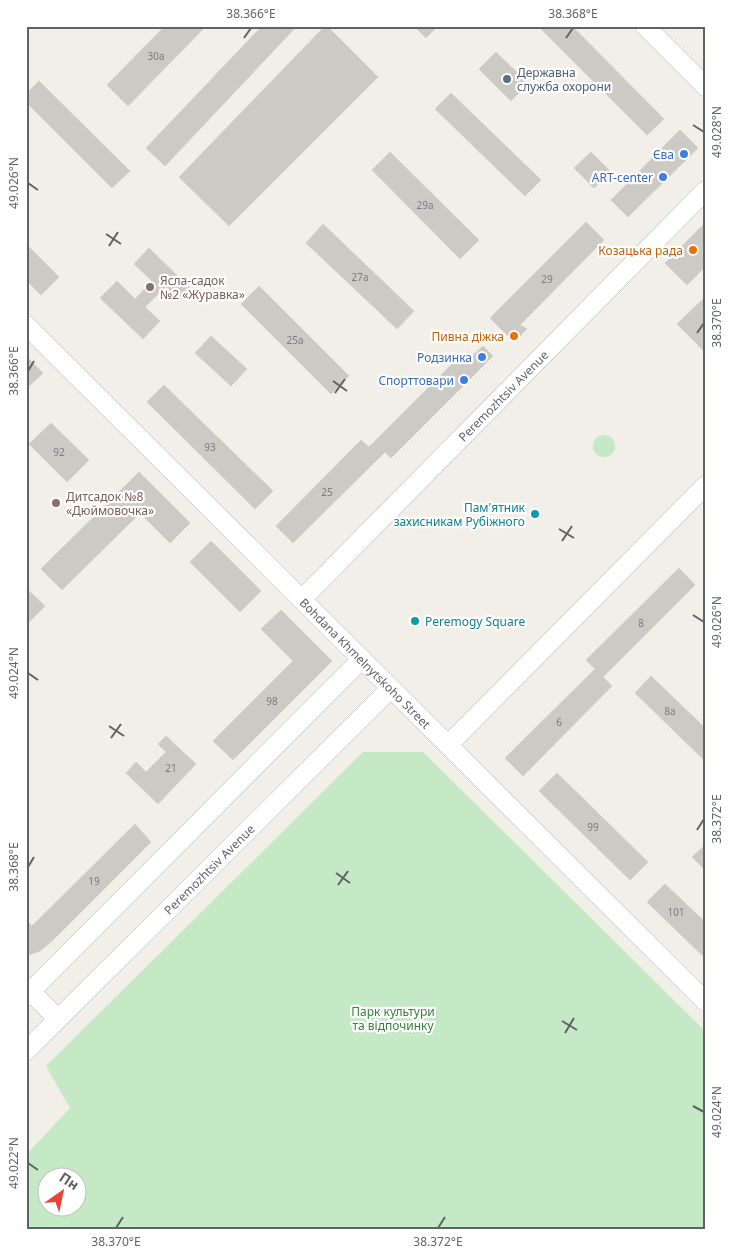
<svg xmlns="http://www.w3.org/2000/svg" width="731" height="1255" font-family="'Noto Sans',sans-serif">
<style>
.green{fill:#c5e8c5;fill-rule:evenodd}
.building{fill:#cccac5;stroke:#d6d1c6}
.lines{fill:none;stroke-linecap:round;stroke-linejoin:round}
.minor-casing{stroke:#b5b8bc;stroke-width:20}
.minor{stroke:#fff;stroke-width:19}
.ticks{fill:none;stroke:#5f6368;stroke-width:2}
.service-dot{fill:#5c6f8a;stroke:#fff;stroke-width:2}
.shop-dot{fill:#3f7fe0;stroke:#fff;stroke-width:2}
.food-dot{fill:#e8710a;stroke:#fff;stroke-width:2}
.education-dot{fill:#8d6e63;stroke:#fff;stroke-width:2}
.culture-dot{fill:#0f9aa8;stroke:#fff;stroke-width:2}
.labels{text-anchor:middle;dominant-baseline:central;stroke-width:4.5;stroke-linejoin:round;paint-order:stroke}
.number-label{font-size:10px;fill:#7a7d7f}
.service-label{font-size:12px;fill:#4e5e75;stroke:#fff;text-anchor:start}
.shop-label{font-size:12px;fill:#366cbe;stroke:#fff;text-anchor:end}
.food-label{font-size:12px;fill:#c56008;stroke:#fff;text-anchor:end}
.education-label{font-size:12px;fill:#785e54;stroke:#fff;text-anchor:start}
.street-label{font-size:12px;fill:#5f6368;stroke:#fff}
.culture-label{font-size:12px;fill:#0d838f;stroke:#fff;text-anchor:end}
.park-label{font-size:12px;fill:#348238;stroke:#fff}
.neatline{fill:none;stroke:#5f6368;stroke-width:2}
.ticks-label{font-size:12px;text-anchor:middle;fill:#5f6368}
</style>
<rect width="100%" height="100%" fill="#f1efe8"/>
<path class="green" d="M593 446a11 11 0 1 1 22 0a11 11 0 1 1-22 0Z
M363,752H423L705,1031V1229H26V1155L70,1108L46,1066ZM48,1178H78V1208H48Z"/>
<path class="building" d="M165,26H206L128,106L107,85Z
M262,26H297L165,166L146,148Z
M325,26H327L378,77L229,226L179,177Z
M414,26H438L426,38Z
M538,26H572L664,119L647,135Z
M496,52L528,83L511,101L479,69Z
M39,81L130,171L112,188L26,102V94Z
M451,93L541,180L525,196L435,109Z
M680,130L698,148L628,217L611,200Z
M390,152L479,240L460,259L372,170Z
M591,152L610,171L594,188L574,168Z
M586,222L604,240L520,325L527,329L514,342L490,318Z
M705,223V267L687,285L665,263Z
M323,224L414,311L397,329L306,243Z
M26,244L59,277L41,295L26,280Z
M149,248L191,289L178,302L164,288L145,307L160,321L143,339L100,298L117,281L135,299L152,281L134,264Z
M259,286L349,376L331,394L241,304Z
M705,297V352L677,324Z
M211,336L247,369L231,386L195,353Z
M483,346L493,356L391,458L385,452L293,543L276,526L361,440L369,447L463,353L469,359Z
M26,356L43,373L26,389Z
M164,385L273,491L255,509L147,402Z
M51,423L89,460L67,482L29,444Z
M139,472L190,523L170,543L140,513L62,590L41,569Z
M211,541L261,591L240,612L190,562Z
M679,568L695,585L603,677L612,686L523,776L505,758L595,669L586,660Z
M26,588L45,606L26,625Z
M281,610L332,661L233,760L213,741L293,661L261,629Z
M651,676L705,728V761L635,693Z
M166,736L196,764L158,804L126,773L136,762L146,772L166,752L158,744Z
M557,773L648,862L630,880L539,791Z
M135,824L151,842L51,942L40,951L26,956V920L32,926Z
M705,845V870L692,857Z
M665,884L705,922V958L647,902Z"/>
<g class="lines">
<g class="minor-casing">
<g id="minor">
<path d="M645,26L705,86"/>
<path id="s1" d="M26,325L705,1001"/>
<path id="s2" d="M302,599L705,191"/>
<path d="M448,745L705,486"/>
<path d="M26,987L58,1019"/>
<path d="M26,996L362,659"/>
<path id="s3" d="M26,1051L390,689"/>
</g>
</g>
<use href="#minor" class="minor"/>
</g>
<path class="ticks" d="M244,38L251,28M566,38L573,28M693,125L704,132M28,183L38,190M106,234L121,244M109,246L118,232M697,333L704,323M28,371L34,361M333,381L347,391M335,393L345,379M559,529L574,538M562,541L572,526M693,615L704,622M28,673L38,680M109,726L124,736M111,738L121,724M697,830L704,819M28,867L34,857M336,873L350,883M338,885L348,871M562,1021L577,1030M565,1033L574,1018M693,1106L704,1112M28,1163L38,1170M116,1228L123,1217M438,1228L445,1217"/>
<circle class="service-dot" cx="507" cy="79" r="5"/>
<g class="shop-dot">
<circle cx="684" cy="154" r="5"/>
<circle cx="663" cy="177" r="5"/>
<circle cx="482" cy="357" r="5"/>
<circle cx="464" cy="380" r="5"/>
</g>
<g class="food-dot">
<circle cx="693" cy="250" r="5"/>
<circle cx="514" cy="336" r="5"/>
</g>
<g class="education-dot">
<circle cx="150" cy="287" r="5"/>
<circle cx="56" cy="503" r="5"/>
</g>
<g class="culture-dot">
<circle cx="535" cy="514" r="5"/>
<circle cx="415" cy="621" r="5"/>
</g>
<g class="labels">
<g class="number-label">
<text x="156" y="56">30а</text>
<text x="425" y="205">29а</text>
<text x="360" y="277">27а</text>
<text x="547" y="279">29</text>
<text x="295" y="340">25а</text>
<text x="210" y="447">93</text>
<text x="59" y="452">92</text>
<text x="327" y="492">25</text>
<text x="641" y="623">8</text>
<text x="272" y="701">98</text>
<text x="670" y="711">8а</text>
<text x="559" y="722">6</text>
<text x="171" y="768">21</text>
<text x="593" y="827">99</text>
<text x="94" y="881">19</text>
<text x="676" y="912">101</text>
</g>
<g class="service-label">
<text x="517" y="72">Державна<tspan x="517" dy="14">служба охорони</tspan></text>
</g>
<g class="shop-label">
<text x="674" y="154">Єва</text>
<text x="653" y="177">ART-center</text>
<text x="472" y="357">Родзинка</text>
<text x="454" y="380">Спорттовари</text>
</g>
<g class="food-label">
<text x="683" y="250">Козацька рада</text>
<text x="504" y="336">Пивна діжка</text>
</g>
<g class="education-label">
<text x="160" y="280">Ясла-садок<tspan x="160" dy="14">№2 «Журавка»</tspan></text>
<text x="66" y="496">Дитсадок №8<tspan x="66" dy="14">«Дюймовочка»</tspan></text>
</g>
<g class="street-label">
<text stroke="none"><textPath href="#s2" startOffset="286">Peremozhtsiv Avenue</textPath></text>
<text stroke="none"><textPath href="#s1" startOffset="479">Bohdana Khmelnytskoho Street</textPath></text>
<text stroke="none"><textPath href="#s3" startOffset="258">Peremozhtsiv Avenue</textPath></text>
</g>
<g class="culture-label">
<text x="525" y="507">Пам'ятник<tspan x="525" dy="14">захисникам Рубіжного</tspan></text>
<text x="425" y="621" text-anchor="start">Peremogy Square</text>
</g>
<g class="park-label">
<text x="393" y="1011">Парк культури<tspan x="393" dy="14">та відпочинку</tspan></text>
</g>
</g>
<rect width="731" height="1255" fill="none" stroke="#ffffff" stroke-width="55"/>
<g transform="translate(62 1192) rotate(33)"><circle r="24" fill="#ffffff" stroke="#bfc1c3"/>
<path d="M0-4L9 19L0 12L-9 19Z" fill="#ea4335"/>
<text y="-8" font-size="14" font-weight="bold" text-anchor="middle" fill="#5f6368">Пн</text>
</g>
<rect x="28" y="28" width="676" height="1200" class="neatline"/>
<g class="ticks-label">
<text x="251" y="18">38.366°E</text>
<text x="573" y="18">38.368°E</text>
<text transform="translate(717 132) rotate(-90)" y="4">49.028°N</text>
<text transform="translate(14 183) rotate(-90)" y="4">49.026°N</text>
<text transform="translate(717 323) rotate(-90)" y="4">38.370°E</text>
<text transform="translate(14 371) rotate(-90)" y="4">38.366°E</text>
<text transform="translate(717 622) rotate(-90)" y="4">49.026°N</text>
<text transform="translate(14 673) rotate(-90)" y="4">49.024°N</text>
<text transform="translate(717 819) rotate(-90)" y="4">38.372°E</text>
<text transform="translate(14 867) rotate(-90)" y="4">38.368°E</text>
<text transform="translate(717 1112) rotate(-90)" y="4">49.024°N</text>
<text transform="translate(14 1163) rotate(-90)" y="4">49.022°N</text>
<text x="116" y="1246">38.370°E</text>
<text x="438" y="1246">38.372°E</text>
</g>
</svg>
